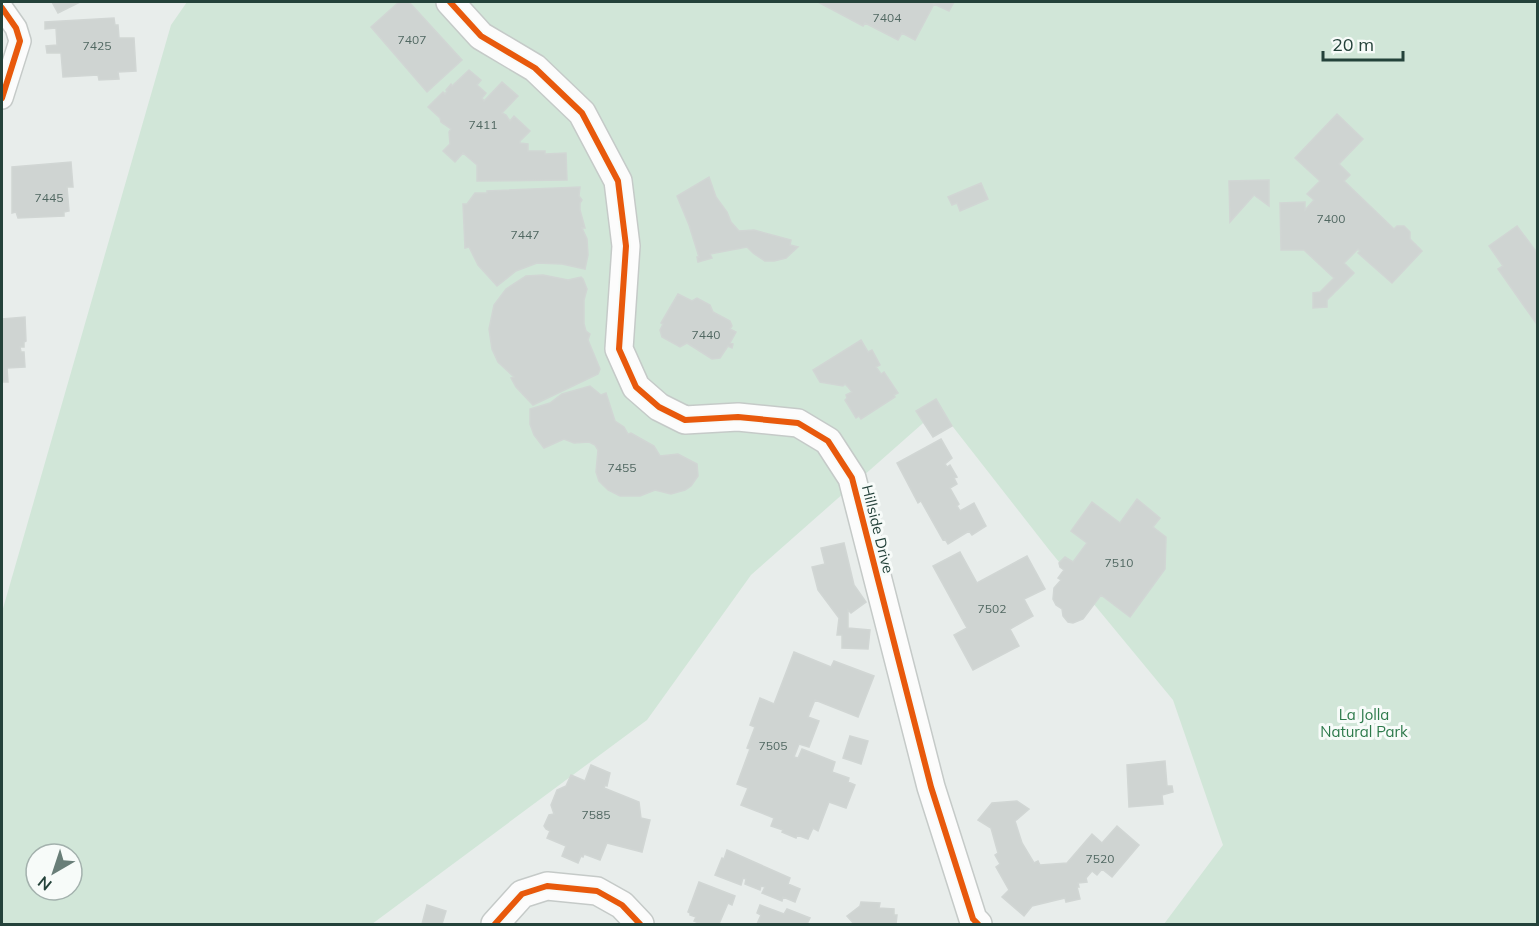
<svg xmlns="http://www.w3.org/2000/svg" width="1539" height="926" font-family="Mulish,sans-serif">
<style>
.green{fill:#d1e6d8;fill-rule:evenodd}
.building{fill:#cfd4d2;stroke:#d1d6d4;stroke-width:1.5}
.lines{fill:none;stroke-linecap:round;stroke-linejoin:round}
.minor-casing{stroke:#c5cac8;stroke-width:24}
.tertiary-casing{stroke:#c5cac8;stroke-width:30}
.minor{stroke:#fcfcfc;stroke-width:21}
.tertiary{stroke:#fcfcfc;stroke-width:27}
.cycleway-casing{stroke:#f7fbf9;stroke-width:10}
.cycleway{stroke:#e8590c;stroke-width:6}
.labels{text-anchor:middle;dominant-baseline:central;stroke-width:6;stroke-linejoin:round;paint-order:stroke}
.number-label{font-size:12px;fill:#506761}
.street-label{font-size:15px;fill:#24423a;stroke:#f7fbf9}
.park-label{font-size:15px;fill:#2d7a4b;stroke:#f7fbf9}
</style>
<rect width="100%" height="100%" fill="#e8edeb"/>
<path class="green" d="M187,2H1537V924H1164L1223,845L1173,700L1050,551L939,409L751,575L647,720L372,924H2V612L171,25ZM36,854H72V890H36Z"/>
<path class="building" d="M52,2H80L58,13Z
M399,2H409L462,60L427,92L371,27Z
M818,2H954L949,11L934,4L915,40L902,33L898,40L865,23L863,26Z
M114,18L115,25H118L119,38H134L136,71L118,72L119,79L99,80L98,75L63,77L61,53H47L46,46L57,45L56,28L45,29V22Z
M469,70L481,80L477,85L486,93L482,98L484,101L502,82L518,96L502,113L506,115L510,121L514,116L530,131L520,141V143L528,144V151H545V154L566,153L567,180L477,181V165L463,153L455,162L443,151L450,144L449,132L451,129L441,122L440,118L428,107L443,92L445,94L447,91L446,90L451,84L452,86Z
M1337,114L1363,139L1339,164L1350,175L1344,181L1394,229L1397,226H1404L1410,232V239L1422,251L1392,283L1358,253L1360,251L1358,249L1344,263L1354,273L1327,300V307L1313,308V293L1320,292L1334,278L1304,250H1281L1280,203L1305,202V210L1314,200L1307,194L1320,181L1295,158Z
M71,162L73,187H67L69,211L64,212V216L18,218L16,212L12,213V167Z
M709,177L716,197L727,212L731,222L739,231L754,230L791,240L790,245L798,247L786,258L774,261H765L753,253L747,247L710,254L712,258L698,262L697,257H699L689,225L677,196Z
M1269,180V206L1254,195L1230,222L1229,181Z
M981,183L988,199L960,211L957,203L952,205L948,197Z
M580,187L579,196L582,200L580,203V210L585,228H582L587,239L588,255L585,269L562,264L537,263L516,271L497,286L478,265L469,247L465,248L463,204H467L475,193H487V191Z
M1517,226L1538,254V326L1498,269L1503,266L1489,246Z
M543,275L568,280L581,277L583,279L587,289L584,300V324L586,331L590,334L588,340L600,369L598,374L533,405L516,387L511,378L514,377L498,362L492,349L489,329L494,305L506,289L526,276Z
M678,294L692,301L697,298L710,305L713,312L730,321L732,326L730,329L736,332L730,343L733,344L732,348L728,346L720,358L712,359L687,343L680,347L662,337L660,330L663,324L661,323Z
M25,317L26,341L24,342V347H20L21,352H24L25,367L7,368L8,382H2V319Z
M861,340L868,352L872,350L880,365L876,367L881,374L884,372L898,393L894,395L895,397L861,419L859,416L856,418L845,400L847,398L846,395L852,392L848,387L845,384L843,386L820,382L813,370Z
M590,386L601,395L606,393L615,421L624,427L628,434L631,433L654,446L660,456L678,454L697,464L698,476L691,486L685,490L671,494L655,490L640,496H620L608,490L599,481L596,472L598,450L595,445L589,442L574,443L564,439L544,448L541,444L534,435L530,424V409L550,403L562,394Z
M936,399L952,426L933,437L916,411Z
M941,439L952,458L945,464L947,467L950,465L957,477L954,478L957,484L950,488L959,504L957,506L960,511L974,503L986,526L972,535L969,531L948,544L945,539L943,540L921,501L918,503L897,463Z
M1137,499L1160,518L1153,527L1166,537L1165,569L1130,617L1101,595L1083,619L1073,623L1068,622L1063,616L1062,609L1056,605L1053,599L1054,588L1061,580L1058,578L1064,570L1060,567L1059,563L1065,557L1073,562L1087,543L1071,531L1092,502L1120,523Z
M844,543L854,585L866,602L851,613L848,610V628L870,630L868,649L842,648V635H837L839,618L818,590L812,567L825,564L821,548Z
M960,552L977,583L1027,556L1045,589L1024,599L1033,616L1010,629L1019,646L973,670L954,635L967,628L933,566Z
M794,652L831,667L834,661L874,676L858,717L815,700L808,717L819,721L809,747L799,744L794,757L798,758L802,749L835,762L832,772L849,778L848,782L855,785L846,808L829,802L818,831L813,828L808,839L797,835L796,838L782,832L783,830L771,826L774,818L741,805L748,788L737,784L750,749L747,748L755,727L750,725L760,698L774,704Z
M850,736L868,741L861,764L843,758Z
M1165,761L1167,786H1172L1173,792L1162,795L1163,804L1129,807L1127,765Z
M591,765L610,773L607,786L605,785L604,788L639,802L641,818L650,820L642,852L607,843L600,860L584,854L583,857L581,856L578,863L562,856L566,846L547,838L550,831L546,829L544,826L549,815L554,814L551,805L557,790L566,786L571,775L585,781Z
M1017,801L1029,809L1015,821L1022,843L1034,863L1038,861L1040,865L1067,863L1092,834L1102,843L1117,826L1139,845L1112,877L1102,869L1097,875L1092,871L1086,878L1087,882L1078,883L1079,887H1077L1080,899L1066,902L1065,898L1032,906L1024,916L1002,897L1009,890L996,867L1000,864L995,855L998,853L991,828L978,820L992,803Z
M727,850L790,878L788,884L800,889L795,902L783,897L782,901L762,893L765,887L761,886L760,890L745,884L746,879L743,878L741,885L715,875L722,858L724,859Z
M699,882L735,896L732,905L728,903L719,924H698L699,923L694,921L696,917L690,915V913L688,912Z
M861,902L880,903L879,908L894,909V915H897L896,924H854L847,916L860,906Z
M427,905L446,911L442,924H422Z
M760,905L784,914L787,909L810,918L807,924H757L761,915L757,913Z"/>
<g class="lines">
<g class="minor-casing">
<path id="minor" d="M2,8L16,28L20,41L2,98"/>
</g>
<g class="tertiary-casing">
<path id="tertiary" d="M450,2L481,36L535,68L582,113L618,181L626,246L619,349L636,387L659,407L685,420L738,417L798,423L828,441L852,478L931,787L973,919L978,924
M495,924L522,894L547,886L597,891L622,905L640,924"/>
</g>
<use href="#minor" class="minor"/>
<use href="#tertiary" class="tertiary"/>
<g class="cycleway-casing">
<path id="cycleway" d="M450,2L481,36L535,68L582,113L618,181L626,246L619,349L636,387L659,407L685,420L738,417L798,423L828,441L852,478L931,787L973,919L978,924
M2,8L16,28L20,41L2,98
M495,924L522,894L547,886L597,891L622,905L640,924"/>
</g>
<use href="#cycleway" class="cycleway"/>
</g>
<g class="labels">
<g class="number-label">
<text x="887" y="17">7404</text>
<text x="412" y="39">7407</text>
<text x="97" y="45">7425</text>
<text x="483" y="124">7411</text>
<text x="49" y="197">7445</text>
<text x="1331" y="218">7400</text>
<text x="525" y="234">7447</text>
<text x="706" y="334">7440</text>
<text x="622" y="467">7455</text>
<text x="1119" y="562">7510</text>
<text x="992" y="608">7502</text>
<text x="773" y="745">7505</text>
<text x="596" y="814">7585</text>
<text x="1100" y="858">7520</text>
</g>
<g class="street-label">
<text transform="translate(878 529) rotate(76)">Hillside Drive</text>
</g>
<g class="park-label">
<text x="1364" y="714">La Jolla<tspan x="1364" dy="17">Natural Park</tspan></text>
</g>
</g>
<rect width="1539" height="926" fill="none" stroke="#24423a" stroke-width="6"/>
<g transform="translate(54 872) rotate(219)"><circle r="28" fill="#f7fbf9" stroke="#a3b1ad" stroke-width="1.5"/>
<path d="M0-4.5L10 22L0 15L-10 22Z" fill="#697e78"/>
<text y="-9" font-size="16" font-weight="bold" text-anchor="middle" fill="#24423a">N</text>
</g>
<path d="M1323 51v9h80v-9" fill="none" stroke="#24423a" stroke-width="3"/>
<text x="1332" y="51" font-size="18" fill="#24423a" stroke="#f7fbf9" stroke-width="4.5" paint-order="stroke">20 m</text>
</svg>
